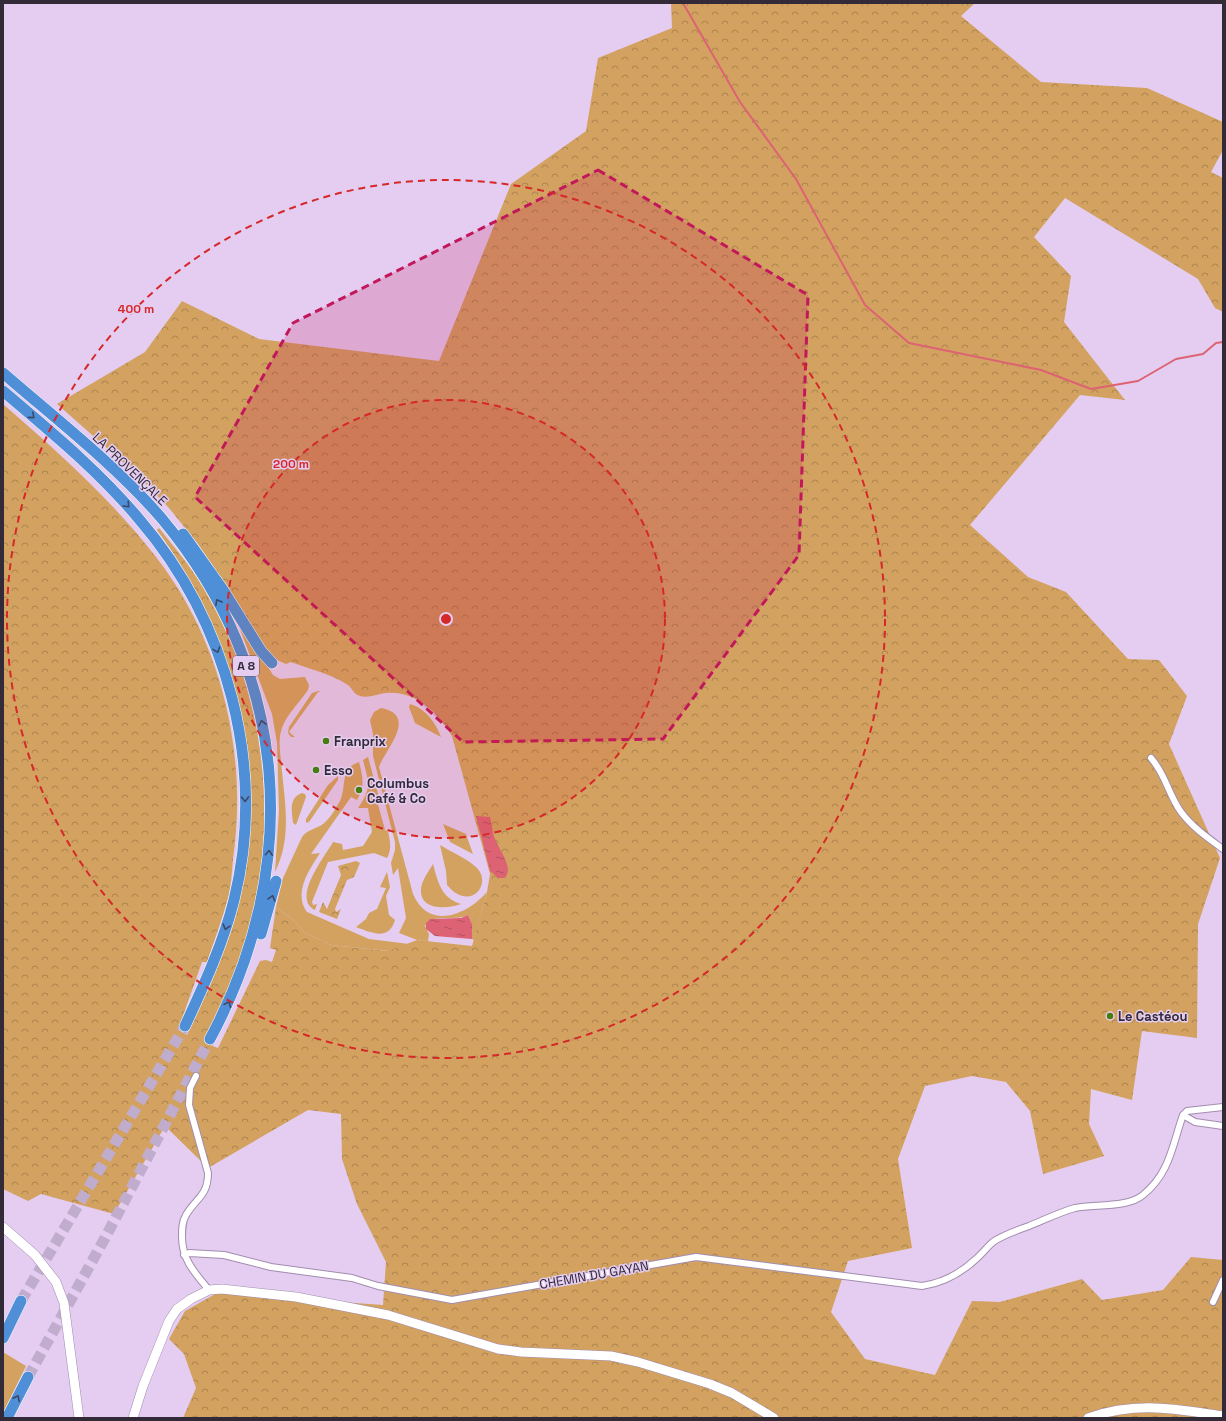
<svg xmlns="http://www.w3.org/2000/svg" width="1226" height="1421" font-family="'Space Grotesk',sans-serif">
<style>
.green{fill:#d3a260}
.forest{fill:url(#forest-crowns)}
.water{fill:url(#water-ripples)}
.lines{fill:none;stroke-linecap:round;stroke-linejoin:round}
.stream{stroke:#dd6274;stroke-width:2}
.highway-tunnel{stroke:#c0accc;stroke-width:11;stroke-dasharray:11 5.5;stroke-linecap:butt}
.street-casing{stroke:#a28dae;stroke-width:8}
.secondary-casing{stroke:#a28dae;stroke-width:10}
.highway-casing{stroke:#fff;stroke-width:12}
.street{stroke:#fff;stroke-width:6}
.secondary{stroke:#fff;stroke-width:9}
.highway{stroke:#4f8fd7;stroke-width:11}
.oneway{stroke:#3b4867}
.marked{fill:#c2185b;fill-opacity:0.2;stroke:#c2185b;stroke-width:3;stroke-dasharray:8 5;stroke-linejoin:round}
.ring{fill:none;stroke:#d62828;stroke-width:2;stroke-dasharray:7 5}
.poi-dot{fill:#477c0e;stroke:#e4cdf1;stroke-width:1.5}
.labels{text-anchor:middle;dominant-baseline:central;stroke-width:3;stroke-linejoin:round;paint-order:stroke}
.shield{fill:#e4cdf1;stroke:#675b6f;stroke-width:1}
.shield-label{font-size:12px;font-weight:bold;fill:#322a37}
.street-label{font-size:13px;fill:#322a37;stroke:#e4cdf1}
.poi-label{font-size:13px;font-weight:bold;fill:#322a37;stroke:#e4cdf1;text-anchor:start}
.centre{fill:#d62828;stroke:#e4cdf1;stroke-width:2}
.ring-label{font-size:12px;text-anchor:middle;font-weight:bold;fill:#d62828;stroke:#e4cdf1;stroke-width:3;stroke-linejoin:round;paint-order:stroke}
</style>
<defs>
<pattern id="forest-crowns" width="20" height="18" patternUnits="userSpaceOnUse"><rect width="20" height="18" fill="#d3a260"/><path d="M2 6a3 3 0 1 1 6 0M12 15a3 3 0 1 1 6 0" fill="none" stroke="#ac8450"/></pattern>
<pattern id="water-ripples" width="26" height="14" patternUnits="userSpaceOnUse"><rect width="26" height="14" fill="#dd6274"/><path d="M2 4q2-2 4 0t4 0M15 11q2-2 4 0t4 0" fill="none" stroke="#b45160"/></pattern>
</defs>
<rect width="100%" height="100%" fill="#e4cdf1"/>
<path class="green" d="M239,620L273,675L280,679L305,677L309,685L308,690C300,702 286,715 282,728C278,738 280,751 281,761C284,799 293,836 275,872L279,811L277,743L272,714L237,621Z
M318,691L321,692H318L289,732L295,737H291L288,733L289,727L312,693Z
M410,704C425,708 436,723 441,737L415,723L409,707Z
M381,708C419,715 385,750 379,767L413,894C429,931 467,915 487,892L474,940L472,939V924L468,915C455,921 440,915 428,921L425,926L429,934L428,941L417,940L399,933L406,918L398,868L393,875L391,863L395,850V842L373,756V734L370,720L374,712Z
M368,757L378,794L376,797L385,830L388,831C390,840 392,850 387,858L374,853L328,862L312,902L313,905L317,904L315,910C291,899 325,856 333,842L342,844L343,850L363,846L372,832L368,808H358C372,787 369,784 363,760Z
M359,762C363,777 365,787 357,800L351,797L311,854L320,853C309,870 293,893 307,912L369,939L409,944L389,951L331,945L305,933L293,920L276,907L283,878L302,837C308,829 316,829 323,824C330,819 336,808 340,801C347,787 339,769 359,762Z
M338,776V780L309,822L306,823V819L328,785Z
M302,793L305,794L306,797L296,825L293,823C292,812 288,798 302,793Z
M443,824L466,834L473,854L450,842Z
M440,845C451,852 467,858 477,868C493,885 469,912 447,885L446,871Z
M433,864C438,882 441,898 461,904C448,909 420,911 421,890C421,881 429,871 433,864Z
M387,872L390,887L386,896L389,915L395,920C389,941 372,933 356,927L366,919L369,913L377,909L386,888L380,887Z
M3,1352L26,1366L3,1413Z"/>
<path class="forest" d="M671,3H975L961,16L1041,82L1147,88L1223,122V150L1211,172L1223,178V312L1215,308L1198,279L1065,198L1034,237L1071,276L1064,322L1125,400L1080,395L970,525L1028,577L1066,592L1128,659L1159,660L1187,696L1169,744L1220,858L1198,924L1197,1038L1142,1031L1132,1100L1091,1089L1089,1124L1104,1156L1043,1174L1030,1111L1006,1082L972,1076L925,1086L898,1159L912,1248L848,1261L831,1312L865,1359L935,1375L972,1301L1000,1302L1082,1279L1102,1300L1163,1290L1191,1257L1223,1260V1418H183L196,1388L184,1354L169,1339L185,1311L217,1293L383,1305L386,1262L357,1204L342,1159L341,1114L308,1110L208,1168L165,1126L114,1214L41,1194L28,1201L3,1189V404C57,451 112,500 156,557C222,642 248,754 233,859C232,872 231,886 228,898C222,920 214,941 207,962H202L178,1030L187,1035C205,996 223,959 235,918C272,782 240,641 157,530L159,528C175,548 191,567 204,589C265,691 279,816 249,931C243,955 233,979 223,1002C217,1015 209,1029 205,1043L218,1048L260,961L266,960L272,962L276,950L270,948L276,907L293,920L305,933L331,945L388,951L417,940L472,946L487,892L490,874L452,736C438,713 416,690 386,693C377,694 364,700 356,694C353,692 352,688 348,685C332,674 309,669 291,662L286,664L270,657L232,594L198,544L169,508L135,473L57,404L145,352L182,301L259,339L439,361L511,184L586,131L598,58L672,28Z
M356,861L360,863L354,877L347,880L335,909L336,912L341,909L337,919L319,912L323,902L327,909L341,875L338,866Z"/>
<path class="water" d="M476,816L490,817C492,824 492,832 495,839C499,850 514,867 505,878H498L490,871Z
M468,915L472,924V939L435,936L426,929V923L430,919L461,918Z"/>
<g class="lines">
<path class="stream" d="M683,3L740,102L796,179L865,305L909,343L1041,370L1091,389L1138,381L1176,359L1203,354L1216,343L1223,342"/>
<path class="highway-tunnel" d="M21,1301L185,1026
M28,1377L105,1238L210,1039"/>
<g class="street-casing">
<path id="street" d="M1151,758C1166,775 1168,794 1181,812C1192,827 1208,838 1223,849
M196,1076L190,1088L189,1105L208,1173C208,1196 196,1198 186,1215C182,1222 182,1229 182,1237C182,1260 195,1273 209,1290
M1183,1115L1195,1122L1223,1126
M184,1255L189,1253L224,1255L271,1267L352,1278L378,1286L452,1300L696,1257L922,1286C943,1283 961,1273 976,1259C982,1254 987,1247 993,1242C1003,1235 1018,1230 1029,1226C1044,1220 1060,1212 1075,1208C1094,1204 1128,1208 1143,1195C1170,1173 1172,1146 1183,1115L1187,1111L1223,1107
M1213,1302L1223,1280"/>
</g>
<g class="secondary-casing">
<path id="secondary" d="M3,1227L35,1255L56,1282L64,1303L79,1418
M133,1418L143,1386L169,1321L177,1309L191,1299L209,1290L222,1289L296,1297L388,1315L498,1349L521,1352L611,1356L638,1362L710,1384L732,1393L774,1418
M1088,1418C1137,1401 1174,1409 1223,1416"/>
</g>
<g class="highway-casing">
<path id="highway" d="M3,373C56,419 118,467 163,520C290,673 303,866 210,1039
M3,391C50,431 99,471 139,519C227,621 267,767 234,900C223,944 204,985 185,1026
M183,534L223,590L261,651L272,663
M261,934L276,881
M3,1338L21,1301
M7,1418L28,1377"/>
</g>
<use href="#street" class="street"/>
<use href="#secondary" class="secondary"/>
<use href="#highway" class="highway"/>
</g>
<defs><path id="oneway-chevron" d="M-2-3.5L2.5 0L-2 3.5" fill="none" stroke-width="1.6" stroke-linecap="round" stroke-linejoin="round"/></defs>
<g class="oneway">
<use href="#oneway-chevron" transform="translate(32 416) rotate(41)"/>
<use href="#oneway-chevron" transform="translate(127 505) rotate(47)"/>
<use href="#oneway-chevron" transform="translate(218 602) rotate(-119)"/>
<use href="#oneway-chevron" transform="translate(217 650) rotate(70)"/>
<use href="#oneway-chevron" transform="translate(262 723) rotate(-102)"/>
<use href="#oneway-chevron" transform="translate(245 799) rotate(89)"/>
<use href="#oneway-chevron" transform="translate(269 853) rotate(-86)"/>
<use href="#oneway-chevron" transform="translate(272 898) rotate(-74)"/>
<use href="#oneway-chevron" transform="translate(226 927) rotate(106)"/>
<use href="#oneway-chevron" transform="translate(228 1004) rotate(-67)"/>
<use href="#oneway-chevron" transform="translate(17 1398) rotate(-63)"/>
</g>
<path class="marked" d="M598,170L808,295L799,555L663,739L463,742L195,497L293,323Z"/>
<circle cx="446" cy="619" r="219" fill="#d62828" fill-opacity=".12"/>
<g class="ring">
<circle cx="446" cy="619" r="219"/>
<circle cx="446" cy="619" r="439"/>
</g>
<g class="poi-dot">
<circle cx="326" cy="741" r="4"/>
<circle cx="316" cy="770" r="4"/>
<circle cx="359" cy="790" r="4"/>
<circle cx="1110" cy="1016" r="4"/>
</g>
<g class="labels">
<rect class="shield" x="233" y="656" width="26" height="20" rx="3"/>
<g class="shield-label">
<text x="246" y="666">A 8</text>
</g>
<g class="street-label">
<text transform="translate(130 469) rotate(44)">LA PROVENÇALE</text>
<text transform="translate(594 1275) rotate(-10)">CHEMIN DU GAYAN</text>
</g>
<g class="poi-label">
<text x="334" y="741">Franprix</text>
<text x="324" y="770">Esso</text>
<text x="367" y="783">Columbus<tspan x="367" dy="15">Café &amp; Co</tspan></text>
<text x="1118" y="1016">Le Castéou</text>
</g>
</g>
<circle cx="446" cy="619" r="6" class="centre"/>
<g class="ring-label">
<text x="136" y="313">400 m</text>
<text x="291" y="468">200 m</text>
</g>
<rect width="1226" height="1421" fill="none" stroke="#322a37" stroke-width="8"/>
</svg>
